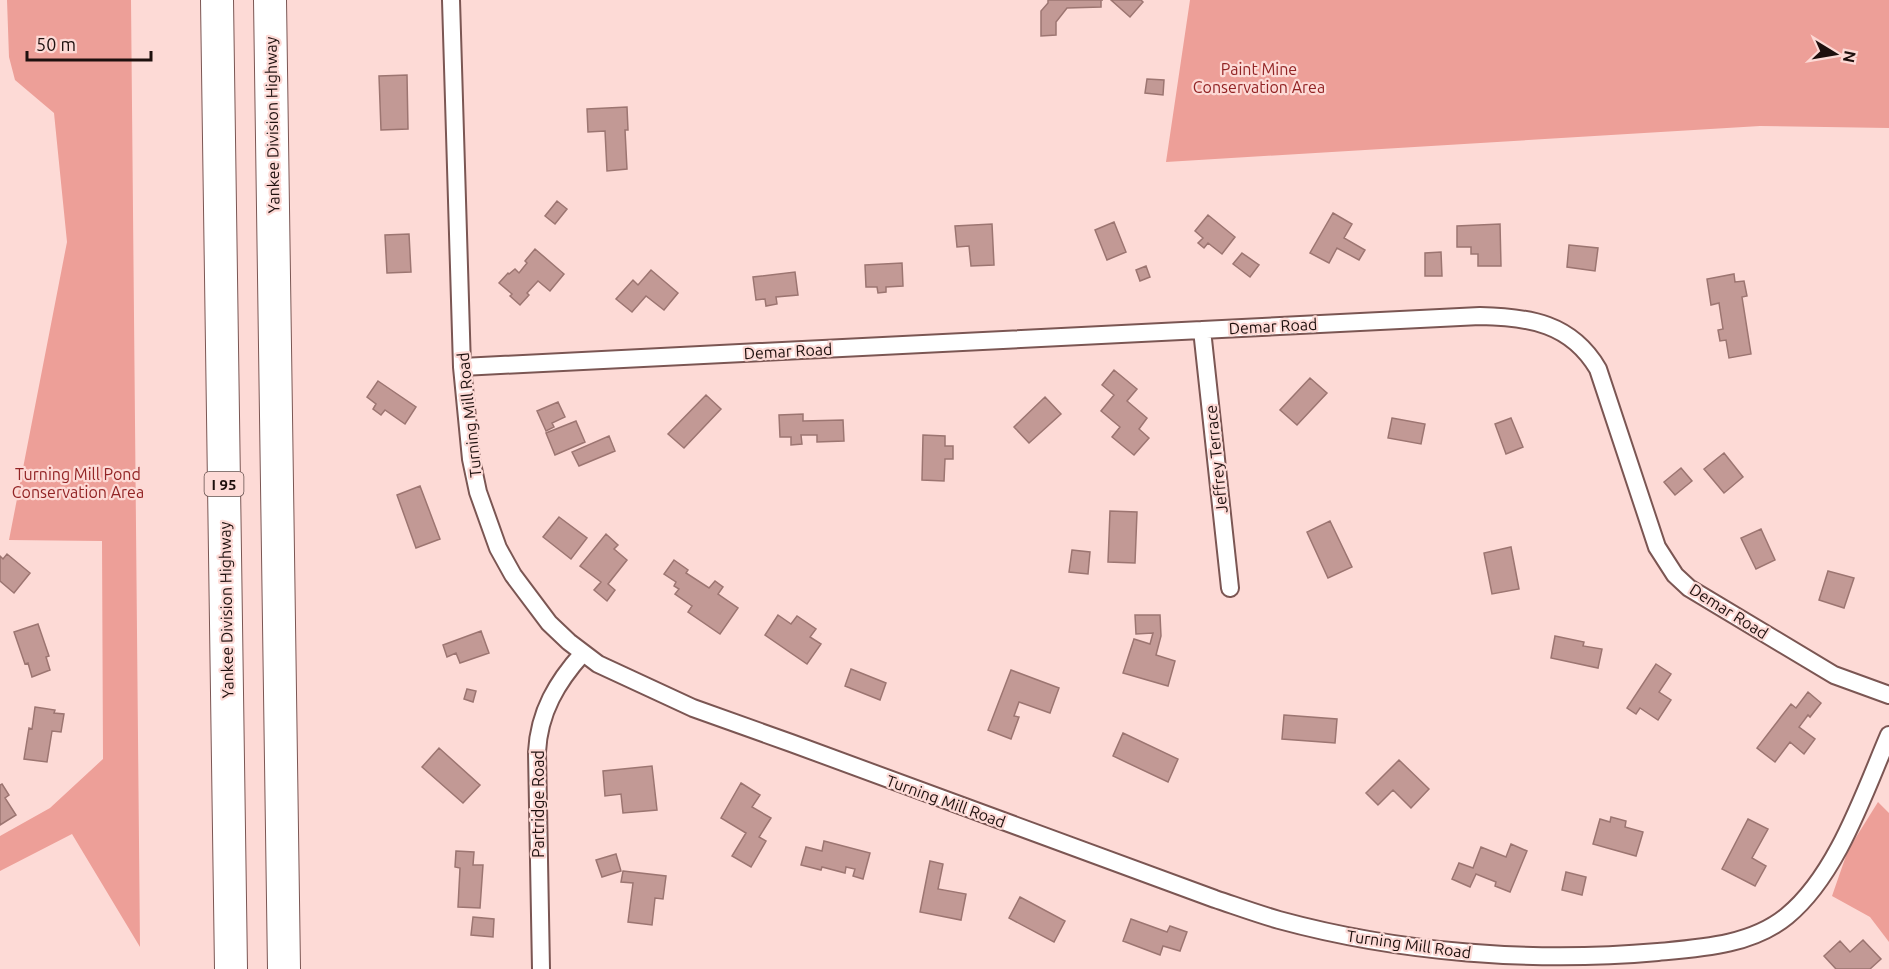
<svg xmlns="http://www.w3.org/2000/svg" width="1889" height="969" font-family="Ubuntu,sans-serif">
<style>
.green{fill:#ed9f98}
.building{fill:#c29995;stroke:#9c7571;stroke-width:1.5}
.lines{fill:none;stroke-linecap:round;stroke-linejoin:round}
.minor-casing{stroke:#7b5653;stroke-width:20}
.motorway-casing{stroke:#7b5653;stroke-width:34}
.minor{stroke:#fff;stroke-width:16}
.motorway{stroke:#fff;stroke-width:32}
.labels{text-anchor:middle;dominant-baseline:central;stroke-width:4.5;stroke-linejoin:round;paint-order:stroke}
.shield{fill:#fddad6;stroke:#614d4a;stroke-width:1.5}
.shield-label{font-size:15px;font-weight:bold;fill:#1e100e}
.park-label{font-size:16px;fill:#922425;stroke:#fddad6}
.street-label{font-size:16px;fill:#1e100e;stroke:#fddad6}
</style>
<rect width="100%" height="100%" fill="#fddad6"/>
<path class="green" d="M7,0H131L140,947L72,834L0,871V836L50,808L103,759L102,541L9,540L67,242L54,113L15,80L9,57Z
M1190,0H1889V128L1760,126L1166,162Z
M1878,802L1889,813V942L1870,917L1832,896L1848,850Z"/>
<path class="building" d="M1048,0H1103H1101V7L1067,8L1056,22V35L1041,36V11L1048,3Z
M1111,0H1141L1143,2L1130,17Z
M407,75L408,129L381,130L379,76Z
M1147,79L1164,80L1163,95L1145,93Z
M627,107L628,130H625L627,169L607,171L605,131L588,132L587,109Z
M557,201L567,209L555,224L545,216Z
M1333,213L1352,224L1344,238L1365,250L1359,260L1337,248L1329,263L1310,253Z
M1208,215L1235,237L1222,254L1208,243L1204,248L1198,243L1203,238L1195,231Z
M1114,222L1126,252L1107,260L1095,230Z
M992,224L994,265L971,266L969,246L957,247L955,226Z
M1500,224L1501,266H1478V254H1471V247H1457V226Z
M409,234L411,272L387,273L385,235Z
M1569,245L1598,248L1595,271L1567,267Z
M535,249L564,274L550,291L538,281L527,293L529,295L520,305L510,296L512,294L499,283L508,273L509,274L515,269L519,273L527,263L525,261Z
M1441,252L1442,276H1425V253Z
M1242,253L1259,265L1250,277L1233,264Z
M902,263L903,286L886,287V292L878,293L877,287H866L865,265Z
M1146,266L1150,277L1140,281L1136,270Z
M651,270L678,293L664,310L646,296L632,312L616,299L633,280L638,285Z
M795,272L798,295L776,297L777,304L766,306L765,299L756,300L753,277Z
M1734,274L1735,282L1744,281L1747,296L1742,297L1751,354L1729,358L1726,340L1720,341L1718,330L1723,329L1719,303L1711,305L1707,279Z
M1114,370L1137,389L1127,401L1147,418L1139,429L1149,438L1134,455L1112,437L1120,427L1101,411L1114,395L1102,385Z
M1310,378L1327,393L1297,425L1280,410Z
M378,381L416,407L405,424L385,410L381,415L373,409L376,404L367,397Z
M706,395L721,409L684,448L668,434Z
M1045,397L1061,414L1029,443L1014,427Z
M558,402L565,417L552,423L554,427L546,431L537,411Z
M803,414V421L843,420L844,441L817,442V435H801L802,444L791,445V437H780L779,415Z
M1392,418L1425,424L1421,444L1388,438Z
M1511,418L1523,447L1506,454L1495,424Z
M576,421L585,442L555,455L546,433Z
M923,435L945,436V446H953V459H945L944,481L922,480Z
M609,436L615,451L579,466L572,452Z
M1724,453L1743,477L1724,493L1704,469Z
M1681,468L1692,481L1675,495L1664,482Z
M420,486L440,539L416,548L397,495Z
M1110,511L1137,512L1135,563L1108,562Z
M559,517L587,538L571,559L543,537Z
M1330,521L1352,567L1328,578L1307,532Z
M1761,529L1775,560L1756,569L1741,538Z
M606,534L618,545L614,549L627,560L608,584L615,590L607,601L594,590L601,582L580,566Z
M1511,547L1519,589L1492,594L1484,553Z
M1072,550L1090,552L1088,574L1069,572Z
M7,554L30,573L14,593L0,581V556L3,559Z
M674,560L688,570L686,573L709,588L715,581L723,587L718,594L738,608L720,634L688,612L692,606L675,594L679,589L674,586L676,582L664,574Z
M1828,571L1854,578L1844,608L1819,600Z
M778,615L791,624L797,616L816,629L810,637L821,644L807,664L765,635Z
M1135,615H1160L1161,636L1156,655L1175,661L1168,686L1123,673L1134,639L1150,644L1153,633L1136,634Z
M38,624L49,656L46,657L50,670L32,677L28,663L25,664L14,632Z
M481,631L489,653L460,663L456,653L447,657L443,645Z
M1555,636L1584,642L1583,646L1602,649L1598,668L1551,658Z
M1656,664L1671,674L1659,692L1671,700L1658,720L1640,708L1636,714L1627,708Z
M851,669L886,683L880,700L845,686Z
M1011,670L1059,688L1050,713L1019,702L1014,716L1019,717L1011,739L988,730Z
M467,689L476,691L473,702L464,699Z
M1808,692L1821,703L1810,717L1808,715L1799,727L1815,739L1804,754L1790,742L1775,762L1757,748L1791,704L1796,708Z
M35,707L55,710L54,713L64,714L61,732L52,731L47,762L24,759L29,728L32,729Z
M1284,715L1337,719L1335,743L1282,739Z
M1123,733L1178,759L1168,782L1113,756Z
M439,748L480,785L463,803L422,767Z
M1399,760L1429,789L1411,808L1393,790L1378,805L1366,793Z
M652,766L657,810L623,813L621,794L605,796L603,771Z
M741,783L760,795L752,807L771,818L759,837L766,841L751,867L732,856L746,833L721,818Z
M2,784L9,795L5,798L16,815L0,825V785Z
M1611,817L1626,821L1625,827L1643,832L1636,856L1593,844L1600,819L1610,822Z
M1748,819L1768,829L1752,858L1766,866L1755,886L1722,869Z
M824,841L870,853L863,879L853,876L855,869L846,867L845,873L822,867L821,870L801,865L806,847L822,851Z
M1511,844L1527,851L1510,892L1495,886L1496,882L1476,874L1470,887L1452,879L1459,863L1473,868L1481,847L1506,857Z
M456,851L474,852L473,865H483L480,908L458,907L460,868L455,867Z
M616,854L621,871L602,877L596,860Z
M930,861L943,864L938,889L966,894L961,920L920,912Z
M623,871L666,876L663,899L655,898L652,925L628,922L633,883L621,882Z
M1566,872L1586,877L1582,895L1562,890Z
M1020,897L1065,921L1054,942L1009,918Z
M473,917L494,919L493,937L471,935Z
M1131,919L1167,932L1170,926L1187,932L1180,951L1163,946L1160,955L1123,941Z
M1863,940L1881,959L1870,969H1836L1824,956L1840,941L1850,952Z"/>
<g class="lines">
<g class="minor-casing">
<path id="minor" d="M451,0L462,367L471,459L478,492L498,548L513,575L549,623L569,642L598,664L693,708L791,743L1215,899C1236,906 1258,914 1279,920C1400,953 1534,963 1658,952C1702,948 1752,945 1787,916C1837,875 1864,793 1889,735
M1202,330L1230,588
M462,367L1480,316C1529,317 1571,323 1598,369L1657,547L1675,575L1689,588L1834,675L1889,695
M541,969L537,752C539,712 557,682 583,653"/>
</g>
<g class="motorway-casing">
<path id="motorway" d="M217,0L231,969
M270,0L284,969"/>
</g>
<use href="#minor" class="minor"/>
<use href="#motorway" class="motorway"/>
</g>
<g class="labels">
<rect class="shield" x="204.5" y="472" width="39" height="24" rx="4.5"/>
<g class="shield-label">
<text x="224" y="484">I 95</text>
</g>
<g class="park-label">
<text x="1259" y="69">Paint Mine<tspan x="1259" dy="18">Conservation Area</tspan></text>
<text x="78" y="474">Turning Mill Pond<tspan x="78" dy="18">Conservation Area</tspan></text>
</g>
<g class="street-label">
<text transform="translate(272 125) rotate(-91)">Yankee Division Highway</text>
<text transform="translate(1273 326) rotate(-3)">Demar Road</text>
<text transform="translate(788 351) rotate(-3)">Demar Road</text>
<text transform="translate(469 415) rotate(-96)">Turning Mill Road</text>
<text transform="translate(1216 459) rotate(-96)">Jeffrey Terrace</text>
<text transform="translate(226 610) rotate(-91)">Yankee Division Highway</text>
<text transform="translate(1729 611) rotate(32)">Demar Road</text>
<text transform="translate(946 801) rotate(20)">Turning Mill Road</text>
<text transform="translate(538 804) rotate(-90)">Partridge Road</text>
<text transform="translate(1409 944) rotate(8)">Turning Mill Road</text>
</g>
</g>
<g transform="translate(1835 54) rotate(101)" stroke="#fddad6" stroke-width="4.5" paint-order="stroke">
<path d="M0-4.5L10 22L0 15L-10 22Z" fill="#1e100e"/>
<text y="-9" font-size="16" font-weight="bold" text-anchor="middle" fill="#1e100e">N</text>
</g>
<path d="M27 51v9h124v-9" fill="none" stroke="#1e100e" stroke-width="3"/>
<text x="36" y="51" font-size="18" fill="#1e100e" stroke="#fddad6" stroke-width="4.5" paint-order="stroke">50 m</text>
</svg>
